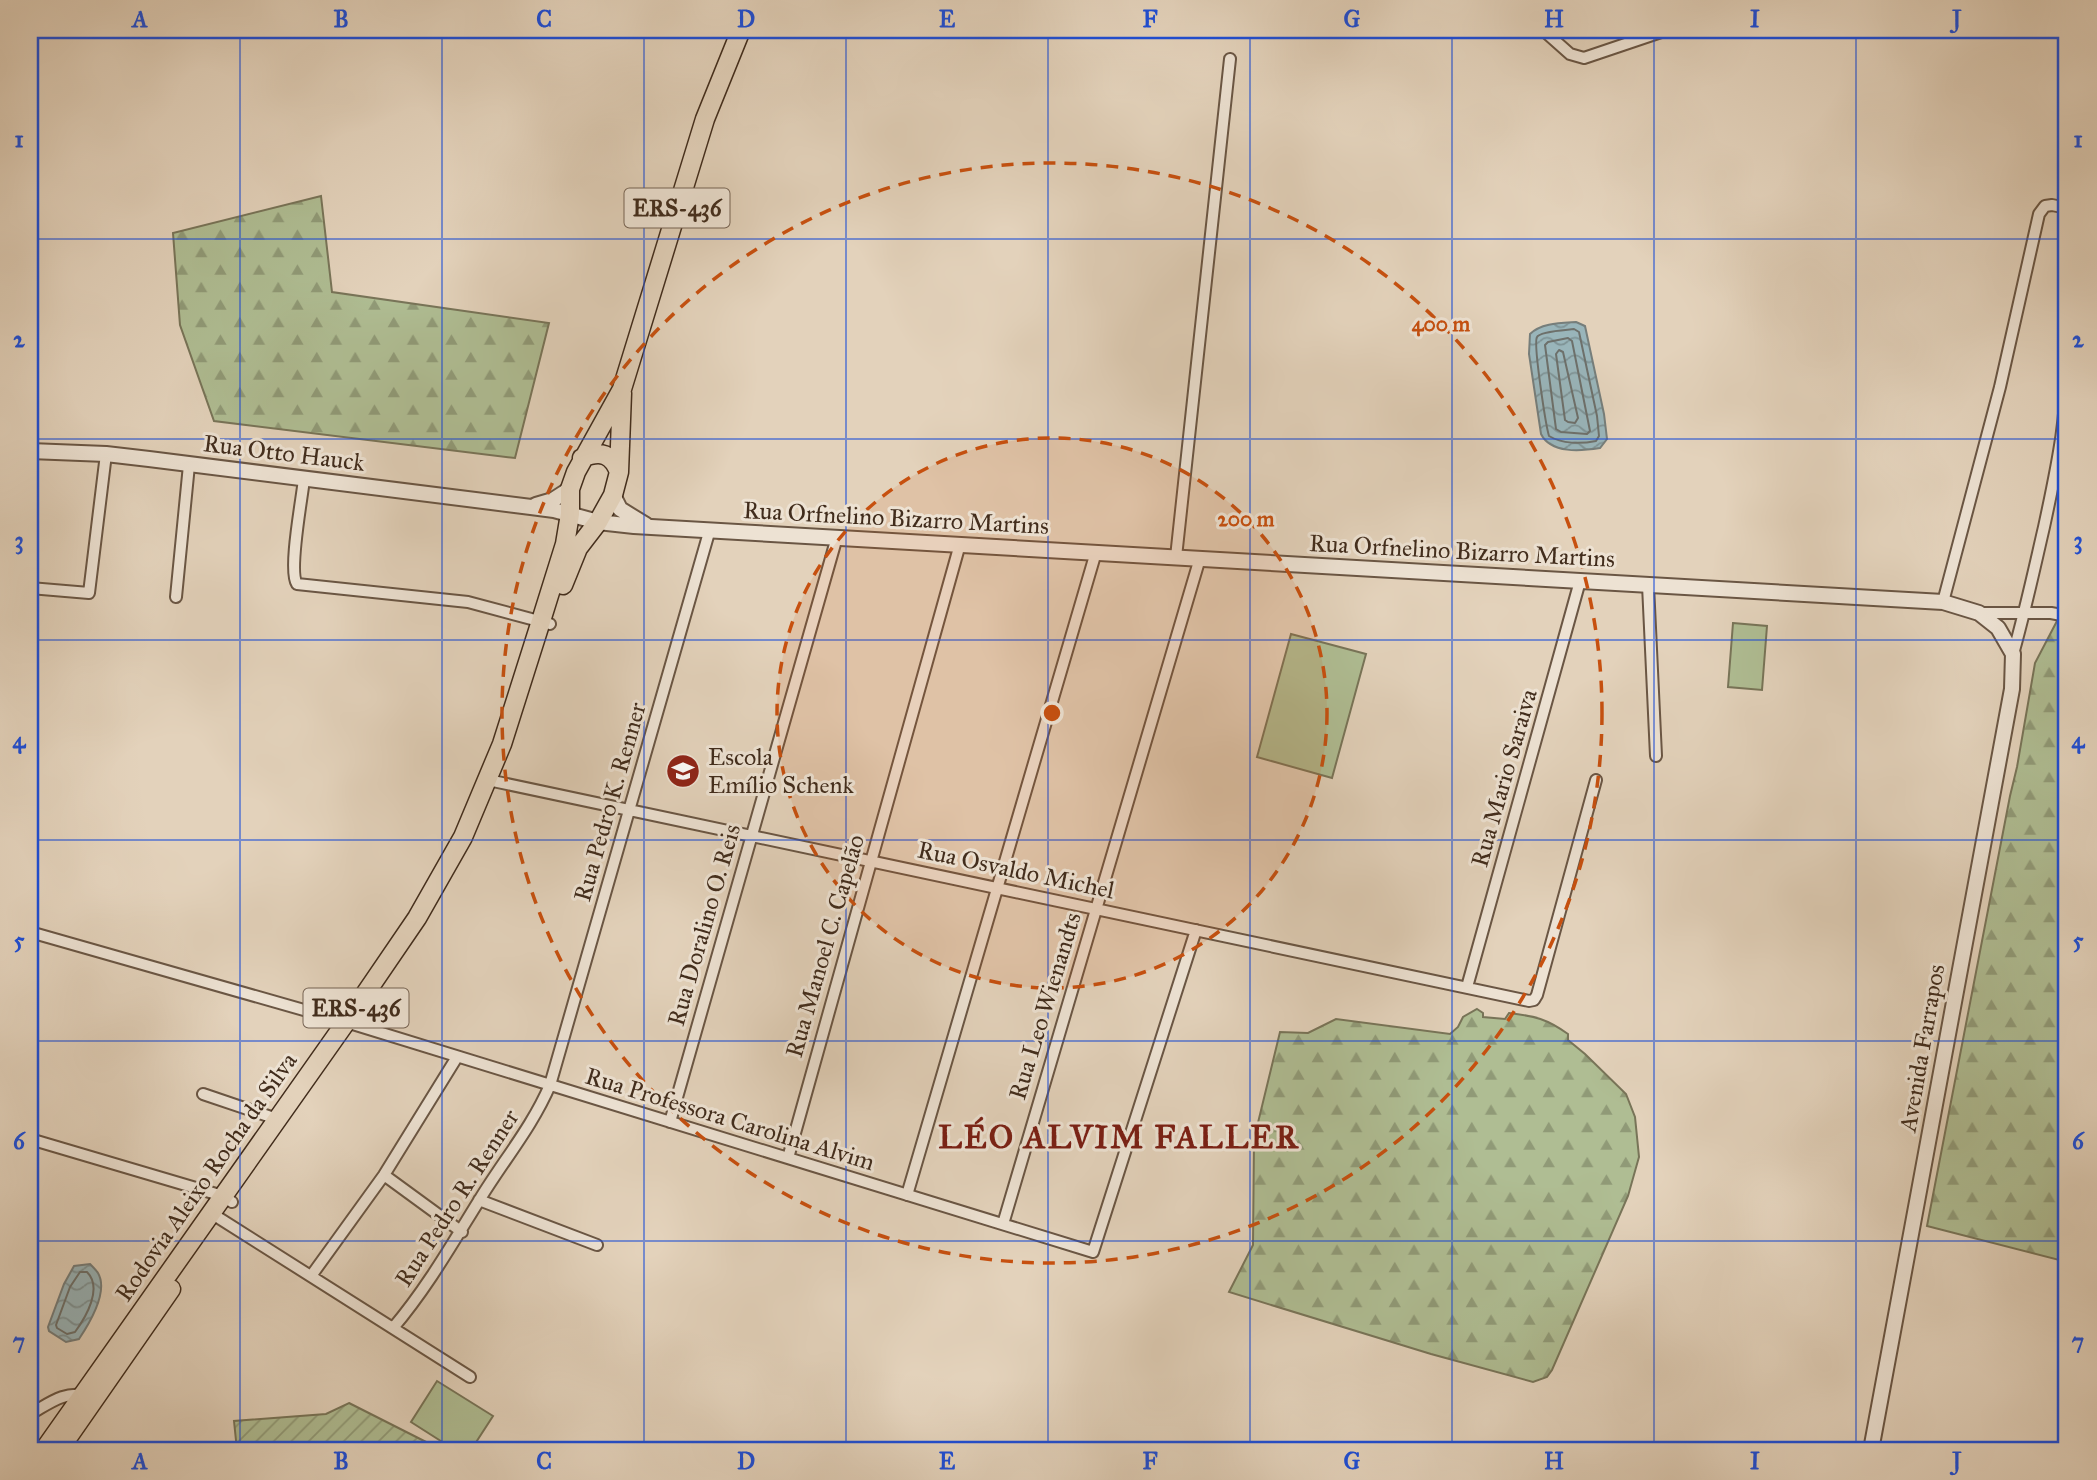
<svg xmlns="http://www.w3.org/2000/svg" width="2097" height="1480" font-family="'IM FELL Great Primer',serif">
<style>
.forest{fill:url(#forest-firs);stroke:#787458;stroke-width:2}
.park{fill:#afbd93;stroke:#787458;stroke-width:2}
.garden{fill:url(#garden-furrows);stroke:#787458;stroke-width:2}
.water{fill:url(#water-waves);stroke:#767e7b;stroke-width:2}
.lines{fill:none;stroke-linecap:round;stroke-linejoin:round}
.shore{stroke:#6d706b;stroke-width:2}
.minor-casing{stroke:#6a5644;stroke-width:14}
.tertiary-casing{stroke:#6a5644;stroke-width:18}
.primary-casing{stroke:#412c1c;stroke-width:21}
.minor{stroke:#ede2d3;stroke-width:10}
.tertiary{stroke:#ede2d3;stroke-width:14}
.primary{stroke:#e3d2bb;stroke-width:18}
.grid{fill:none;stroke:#1d4ed8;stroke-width:2;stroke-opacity:0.55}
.ring{fill:none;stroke:#c7500f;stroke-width:3.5;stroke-dasharray:12 9}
.labels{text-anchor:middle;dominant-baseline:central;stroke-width:6;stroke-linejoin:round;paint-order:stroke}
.shield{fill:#ede2d3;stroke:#756353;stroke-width:2}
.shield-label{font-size:23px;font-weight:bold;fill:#412c1c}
.street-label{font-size:24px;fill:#412c1c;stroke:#ede2d3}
.poi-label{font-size:24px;fill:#412c1c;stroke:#ede2d3;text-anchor:start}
.district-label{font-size:32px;font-weight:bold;letter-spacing:2px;fill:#7a1f14;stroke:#ede2d3}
.centre{fill:#c7500f;stroke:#ede2d3;stroke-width:3.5}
.ring-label{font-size:21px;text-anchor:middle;font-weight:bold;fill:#c7500f;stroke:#ede2d3;stroke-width:6;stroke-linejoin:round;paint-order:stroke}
.neatline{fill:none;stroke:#1d4ed8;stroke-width:2.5}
.grid-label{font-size:23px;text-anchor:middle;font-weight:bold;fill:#1d4ed8}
</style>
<defs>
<pattern id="forest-firs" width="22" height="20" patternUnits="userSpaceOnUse" patternTransform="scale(1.75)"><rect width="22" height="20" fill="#afbd93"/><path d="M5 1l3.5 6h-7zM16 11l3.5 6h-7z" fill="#909a77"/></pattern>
<pattern id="garden-furrows" width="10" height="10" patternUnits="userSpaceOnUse" patternTransform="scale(1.75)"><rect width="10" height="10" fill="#afbd93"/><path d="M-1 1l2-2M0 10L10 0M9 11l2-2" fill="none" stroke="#909a77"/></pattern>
<pattern id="water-waves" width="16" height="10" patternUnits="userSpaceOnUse" patternTransform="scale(1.75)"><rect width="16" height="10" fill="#99b5ba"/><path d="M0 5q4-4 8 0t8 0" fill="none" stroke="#7e9396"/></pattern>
</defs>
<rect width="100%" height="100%" fill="#e3d2bb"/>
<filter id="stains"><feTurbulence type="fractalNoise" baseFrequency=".00286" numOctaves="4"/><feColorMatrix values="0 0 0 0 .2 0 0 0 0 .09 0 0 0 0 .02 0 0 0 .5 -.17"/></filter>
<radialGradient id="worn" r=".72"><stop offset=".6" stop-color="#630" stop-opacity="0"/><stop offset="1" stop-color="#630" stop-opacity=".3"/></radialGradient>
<path class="forest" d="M321,196L332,292L549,323L515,458L214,421L180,325L173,233Z
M2057,621L2067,623V1262L1927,1226L2010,796L2017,767L2035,663Z
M1477,1009L1483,1013V1017L1505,1019L1509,1013C1535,1016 1547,1019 1568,1034V1040L1585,1054L1626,1094L1635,1117L1639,1157L1628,1196L1552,1370L1547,1377L1533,1382L1431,1354L1229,1292L1253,1245L1254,1139L1280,1032L1308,1033L1336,1019L1450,1034L1458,1027L1463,1017Z"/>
<path class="park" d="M1733,623L1767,626L1762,690L1728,687Z
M1291,634L1366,654L1332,778L1257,757Z
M437,1381L493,1416L471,1450H455L411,1422Z"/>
<path class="garden" d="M349,1403L442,1450H237L234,1421L326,1414Z"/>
<path class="water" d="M1576,322L1585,326L1604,414L1607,439L1600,448C1581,451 1551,454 1541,434L1529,354L1530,334C1541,323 1560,323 1576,322Z
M90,1264C93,1267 96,1270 98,1273C109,1292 89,1324 79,1339L66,1342L49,1331L48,1327L64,1284L74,1266Z"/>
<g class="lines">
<path class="shore" d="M1574,329L1579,332L1597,416L1599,436L1596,441C1581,444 1562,444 1549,436C1546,426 1533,344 1537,337C1540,331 1567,330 1574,329Z
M1568,338L1572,341L1590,431L1587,434L1561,432L1556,429L1545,345L1548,342Z
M1559,350L1563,352L1578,418L1575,423L1568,422L1565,420L1556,354Z
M80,1272H87C103,1288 86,1317 75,1332L67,1334L57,1328L56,1325L70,1287Z"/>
<g class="minor-casing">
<path id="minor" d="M1543,30L1570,54L1584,58L1667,30
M304,479C302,499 288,571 297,584L468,602L550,624
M1176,557L1230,59
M1648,585L1656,756
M30,588L89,593L106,454
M176,597L189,465
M1943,602L2000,387L2039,214L2045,206L2052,205L2067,208
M1979,613H2051L2067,616
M2013,654C2025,612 2034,570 2044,527C2056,471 2070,409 2065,351
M488,780L1529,1001L1534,1000L1537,995L1596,780
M30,932L346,1022L1093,1252L1196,930
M1467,987L1580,581
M203,1094L277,1119
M670,1122L837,537
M30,1139L223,1196L232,1202
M788,1158L960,544
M384,1175L462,1232
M907,1195L1096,552
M479,1200L597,1245
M211,1213L470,1377
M1003,1224L1200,558
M311,1276L384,1175L457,1057
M393,1328C427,1288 452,1244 480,1199C503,1161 532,1127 550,1085L710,529
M30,1414C47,1405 65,1390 85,1396"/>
</g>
<g class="tertiary-casing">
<path id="tertiary" d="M30,451L106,454L149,459L531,507L554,510L598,522L634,526L1943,602L1979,613L1998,628L2013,654L2012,689L1871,1450
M613,495L620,509L646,525
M536,505L553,500L570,489"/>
</g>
<g class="primary-casing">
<path id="primary" d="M582,458C601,450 612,454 619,472
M563,585L578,548L598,522L613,495L619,472L622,393
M44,1450L346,1022L417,918L463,837L502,744L541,621L565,544L570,514V489L576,472L622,389L705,119L741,30
M59,1450L171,1289"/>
</g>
<use href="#minor" class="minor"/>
<use href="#tertiary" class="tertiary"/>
<use href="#primary" class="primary"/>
</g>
<path class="grid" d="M240,30V1450M442,30V1450M644,30V1450M846,30V1450M1048,30V1450M1250,30V1450M1452,30V1450M1654,30V1450M1856,30V1450M30,239H2067M30,439H2067M30,640H2067M30,840H2067M30,1041H2067M30,1241H2067"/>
<circle cx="1052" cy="713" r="275" fill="#c7500f" fill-opacity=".12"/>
<g class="ring">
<circle cx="1052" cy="713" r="275"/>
<circle cx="1052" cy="713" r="550"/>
</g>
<defs>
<g id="school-disc" transform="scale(1.75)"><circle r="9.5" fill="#8f2418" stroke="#ede2d3"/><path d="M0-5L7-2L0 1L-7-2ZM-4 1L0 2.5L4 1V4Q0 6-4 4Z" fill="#fff"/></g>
</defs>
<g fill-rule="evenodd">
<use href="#school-disc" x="683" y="771"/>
</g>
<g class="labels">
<g class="shield">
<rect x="624.5" y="188.5" width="105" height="39" rx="5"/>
<rect x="303.5" y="988.5" width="105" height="39" rx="5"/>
</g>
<g class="shield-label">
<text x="677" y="208">ERS-436</text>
<text x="356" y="1008">ERS-436</text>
</g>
<g class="street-label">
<text transform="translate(284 453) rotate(7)">Rua Otto Hauck</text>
<text transform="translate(896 518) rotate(3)">Rua Orfnelino Bizarro Martins</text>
<text transform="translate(1462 551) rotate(3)">Rua Orfnelino Bizarro Martins</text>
<text transform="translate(1504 778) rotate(-74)">Rua Mario Saraiva</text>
<text transform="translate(610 802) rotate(-74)">Rua Pedro K. Renner</text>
<text transform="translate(1016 870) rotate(12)">Rua Osvaldo Michel</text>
<text transform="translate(704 925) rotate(-74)">Rua Doralino O. Reis</text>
<text transform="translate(825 946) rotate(-74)">Rua Manoel C. Capelão</text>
<text transform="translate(1045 1006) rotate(-73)">Rua Leo Wienandts</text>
<text transform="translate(1922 1048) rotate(-80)">Avenida Farrapos</text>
<text transform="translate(730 1119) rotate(17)">Rua Professora Carolina Alvim</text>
<text transform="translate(206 1177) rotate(-55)">Rodovia Aleixo Rocha da Silva</text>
<text transform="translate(457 1198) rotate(-57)">Rua Pedro R. Renner</text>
</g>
<g class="poi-label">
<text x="708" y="757">Escola<tspan x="708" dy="28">Emílio Schenk</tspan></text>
</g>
<g class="district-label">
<text x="1119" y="1137">LÉO ALVIM FALLER</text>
</g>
</g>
<circle cx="1052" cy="713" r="10" class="centre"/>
<g class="ring-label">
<text x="1441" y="331">400 m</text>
<text x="1246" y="526">200 m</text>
</g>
<rect width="2097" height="1480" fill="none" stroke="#e3d2bb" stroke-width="77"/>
<rect x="38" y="38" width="2020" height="1404" class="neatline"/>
<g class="grid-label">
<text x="140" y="27">A</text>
<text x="341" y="27">B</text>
<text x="544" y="27">C</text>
<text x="746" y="27">D</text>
<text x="947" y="27">E</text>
<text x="1150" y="27">F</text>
<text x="1352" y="27">G</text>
<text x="1554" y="27">H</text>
<text x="1755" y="27">I</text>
<text x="1957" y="27">J</text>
<text x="19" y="147">1</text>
<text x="2078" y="147">1</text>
<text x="19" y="347">2</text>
<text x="2078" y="347">2</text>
<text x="19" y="548">3</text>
<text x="2078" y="548">3</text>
<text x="19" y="748">4</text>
<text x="2078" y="748">4</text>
<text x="19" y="948">5</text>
<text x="2078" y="948">5</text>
<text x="19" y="1149">6</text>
<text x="2078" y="1149">6</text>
<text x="19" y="1349">7</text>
<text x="2078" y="1349">7</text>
<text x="140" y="1469">A</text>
<text x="341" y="1469">B</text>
<text x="544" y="1469">C</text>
<text x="746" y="1469">D</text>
<text x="947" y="1469">E</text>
<text x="1150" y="1469">F</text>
<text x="1352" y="1469">G</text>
<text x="1554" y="1469">H</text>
<text x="1755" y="1469">I</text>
<text x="1957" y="1469">J</text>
</g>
<rect width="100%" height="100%" filter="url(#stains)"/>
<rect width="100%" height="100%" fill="url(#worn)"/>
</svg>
